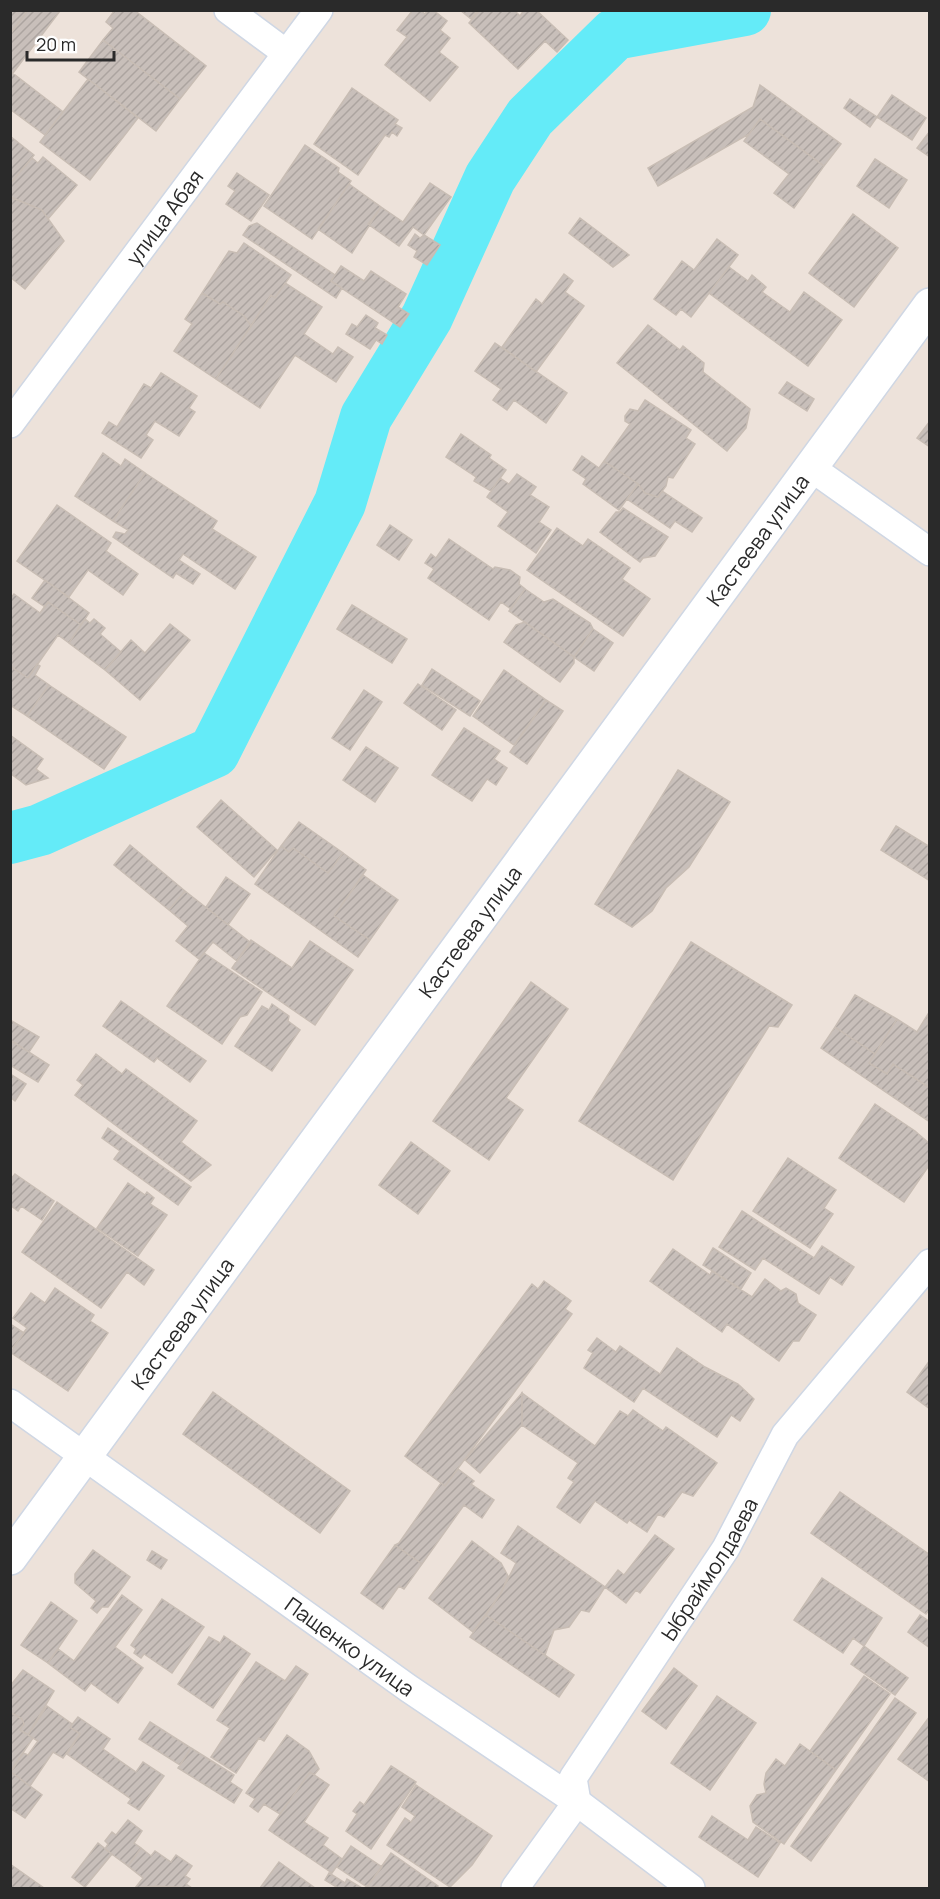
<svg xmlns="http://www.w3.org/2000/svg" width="940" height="1899" font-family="Manrope,sans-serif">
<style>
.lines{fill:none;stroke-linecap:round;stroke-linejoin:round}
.river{stroke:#64ebf8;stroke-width:52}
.building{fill:url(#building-hatch);stroke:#c8bdb4;stroke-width:1.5}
.minor-casing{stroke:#cfd7e4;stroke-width:30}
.tertiary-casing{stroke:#cfd7e4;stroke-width:36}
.minor{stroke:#fff;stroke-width:27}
.tertiary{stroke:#fff;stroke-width:33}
.labels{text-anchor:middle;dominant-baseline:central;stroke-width:6;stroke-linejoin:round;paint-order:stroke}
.street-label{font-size:21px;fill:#2a2a2a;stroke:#fff}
</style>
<defs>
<pattern id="building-hatch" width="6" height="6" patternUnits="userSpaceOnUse" patternTransform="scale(1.5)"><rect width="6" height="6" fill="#c8bfba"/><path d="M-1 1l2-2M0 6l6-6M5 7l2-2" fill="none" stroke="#aca4a0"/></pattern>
</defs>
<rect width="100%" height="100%" fill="#ede2da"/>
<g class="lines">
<path class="river" d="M10,838L40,830L214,752L340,503L366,417L427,317L490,178L530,117L615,34L745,10"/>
</g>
<path class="building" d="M10,10H28L11,33L10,32Z
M28,10L60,11L13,73L10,71V34Z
M115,10H134L206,66L180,99L103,40L113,28L106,22Z
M413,10H420L425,14L428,10H433L447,21L440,30L450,38L439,52L458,67L430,101L385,65L407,37L397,30Z
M460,10H478L471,19Z
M480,10H514L520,16L524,10H536L568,40L557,52L545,41L518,69L469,23Z
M103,40L180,99L156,131L79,72Z
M10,71L63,112L45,135L10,109Z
M88,79L138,118L90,180L40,142Z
M760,85L841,144L824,166L760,119L749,134L658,186L648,168L753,107Z
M352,88L398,120L395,124L402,128L397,136L392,132L389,137L385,135L358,175L314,144Z
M892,95L926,118L912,140L877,117Z
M850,99L877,117L870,127L844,108Z
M760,119L824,166L794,208L774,193L789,174L744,141Z
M930,131V157L917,148Z
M10,136L34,155L10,184Z
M305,145L339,168L338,172L351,181L312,239L264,206Z
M43,157L77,185L48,219L42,210L10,197V184L32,158L38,163Z
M875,159L907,180L889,208L857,186Z
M237,173L269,195L251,221L226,204L235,191L228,186Z
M430,183L451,197L424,235L413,227L399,246L368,224L381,207L403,222Z
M349,184L381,207L352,253L318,229Z
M11,197L42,210L64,241L25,289L10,277Z
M853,214L898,248L854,307L809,273Z
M580,218L629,255L613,267L569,233Z
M257,223L335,275L331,281L342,288L336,298L243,235L249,226Z
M415,234L420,238L424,235L440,245L427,265L414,257L417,251L408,245Z
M717,239L738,255L691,317L681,309L676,315L654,299L682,261L694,270Z
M244,243L291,275L275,298L271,295L251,326L244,316L223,302L220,304L202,293L229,251L237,253Z
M341,266L364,281L371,271L406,294L398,307L409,314L400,327L331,281Z
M729,267L748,281L752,275L766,287L762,292L790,312L804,292L842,320L808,366L709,293Z
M564,274L573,281L565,292L584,306L536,372L502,347L536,299L542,304Z
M285,283L322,307L304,334L333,354L338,347L353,357L336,382L295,355L260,408L216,379L271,295L275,298Z
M202,293L220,304L223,302L244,316L251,326L216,379L174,351L192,324L185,319Z
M366,315L378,323L375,328L387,335L382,344L376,340L370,349L346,334L352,324L357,327Z
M648,325L680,350L683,346L704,363L703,372L750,409L746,428L727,451L617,363Z
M495,343L567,393L546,423L514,400L507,410L493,400L501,389L475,371Z
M161,373L197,396L189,408L195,412L179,436L155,421L146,435L153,440L141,458L102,433L109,422L117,427L144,384L151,388Z
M787,382L814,399L807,411L779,393Z
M645,400L691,430L686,438L695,444L673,478L668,477L666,486L658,497L645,493L638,484L604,461L630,424L625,421V416L630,409L638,411Z
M930,421V447L917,438Z
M461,434L491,455L489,458L506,470L491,491L474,481L476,477L446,457Z
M103,453L121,466L125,459L145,473L113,521L75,496Z
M582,456L599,468L604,461L638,484L619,510L583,484L586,479L573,470Z
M145,473L217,521L212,529L256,557L235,589L183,554L179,560L200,574L193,584L176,573L173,578L113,537L116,532L125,534L128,530L113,521Z
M517,474L536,487L530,495L549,507L539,522L551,530L536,553L498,526L508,512L487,497L500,478L509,484Z
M638,484L645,493L658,497L662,491L702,518L692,532L675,521L670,528L627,499Z
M57,505L111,543L106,551L138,574L123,595L88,570L69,597L17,561Z
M623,508L668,537L655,556L643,558L640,562L600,532L616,512H620Z
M390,525L412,540L399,560L377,545Z
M557,528L583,546L588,539L630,568L622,579L650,599L623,636L527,570Z
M449,539L493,569L495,567L510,570L520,577L519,584L525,589L511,609L501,602L489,620L428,578L434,569L425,563L431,554L436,558Z
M45,580L89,613L81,625L48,602L45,607L32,598Z
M525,589L544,602L553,599L590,623L593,629L574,657L509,611Z
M14,594L40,613L48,602L81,625L69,643L58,635L28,678L10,666V599Z
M352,605L407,639L392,663L337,629Z
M85,619L90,623L94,619L105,628L100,634L121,652L105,670L69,643Z
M525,622L574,657V663L560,682L504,642L516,625Z
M170,624L190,640L140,700L105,670L131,640L145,653Z
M593,629L613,643L594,671L574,657Z
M37,664L40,666L35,675L49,685L27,716L10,705V666L28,678Z
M432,669L480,701L470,716L422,685Z
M504,670L546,700L514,745L473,716Z
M418,684L456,710L442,730L404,703Z
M49,685L126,737L104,769L27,716Z
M364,690L382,702L350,750L332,738Z
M546,700L563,711L527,764L510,752Z
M464,728L500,751L494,759L507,768L496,785L487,779L472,801L432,775Z
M10,735L43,759L36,769L48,778L26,785L10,773Z
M366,747L398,768L375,802L343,780Z
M678,770L730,802L689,867L666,888L652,911L632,927L595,904Z
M221,800L277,850L254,877L197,827Z
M299,822L343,853L328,873L293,848L289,852L281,846Z
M896,826L930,847V881L881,850Z
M130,845L185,891L169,910L114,865Z
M281,846L289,852L293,848L328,873L343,853L366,870L334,916L370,940L358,957L255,884Z
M363,875L398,900L370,940L334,916Z
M226,877L250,894L228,925L206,907Z
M185,891L251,943L237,961L213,942L199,959L176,941L188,926L169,910Z
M251,940L292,968L310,941L353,970L315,1025L232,968Z
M691,942L792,1005L778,1027L769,1026L673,1180L579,1121Z
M204,953L262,992L247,1015L240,1017L222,1044L167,1006Z
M531,982L568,1009L506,1098L523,1110L489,1160L433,1121Z
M855,995L897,1019L875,1054L835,1027Z
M121,1001L206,1061L190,1082L157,1058L154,1062L103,1026Z
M272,1004L289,1016L288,1021L300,1030L272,1071L235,1046L262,1006L269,1010Z
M928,1014L930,1088L893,1064L887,1074L869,1063L897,1019L917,1032Z
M10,1020L39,1037L29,1052L10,1040Z
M835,1027L875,1054L869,1063L887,1074L893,1064L930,1088V1122L821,1048Z
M10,1040L49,1065L38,1082L10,1065Z
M96,1054L122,1074L126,1069L197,1121L181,1142L211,1165L191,1181L75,1095L83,1085L77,1080Z
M10,1074L26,1084L15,1101L10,1097Z
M875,1104L915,1131L930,1144V1164L904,1202L839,1158Z
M108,1128L191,1187L178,1205L114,1159L120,1151L102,1138Z
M411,1142L450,1171L418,1214L379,1185Z
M788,1158L836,1190L824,1208L833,1214L810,1248L753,1211Z
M15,1174L54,1201L42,1220L21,1206L18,1211L10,1205V1180Z
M128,1183L145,1195L147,1192L154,1198L150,1204L167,1215L138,1256L97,1228Z
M57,1202L154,1270L144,1285L127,1272L101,1308L22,1252Z
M742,1211L814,1258L822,1246L854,1267L842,1285L830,1277L819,1294L763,1258L755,1270L719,1247Z
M713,1248L751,1273L741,1289L703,1265Z
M673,1249L710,1275L712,1271L752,1297L765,1279L781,1291L786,1288L796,1294L798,1303L816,1315L799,1341H793L779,1361L727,1324L722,1332L650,1281Z
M544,1281L571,1301L565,1309L572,1314L445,1486L405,1456L532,1284L538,1289Z
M55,1288L94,1315L90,1321L108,1333L68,1391L10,1352L27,1328L13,1318L31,1293L45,1303Z
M10,1324L24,1333L13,1348L10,1346Z
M597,1338L616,1352L620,1346L660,1374L677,1348L705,1367L738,1384L754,1399L740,1421L731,1415L717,1437L643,1388L634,1402L584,1368L593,1353L588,1350Z
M930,1360V1409L907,1392Z
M213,1392L350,1491L320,1533L183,1434Z
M522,1393L595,1446L620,1411L628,1416L633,1410L663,1431L666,1427L717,1463L693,1496L682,1492L664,1517L658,1514L647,1532L629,1520L627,1523L595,1501L580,1523L557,1507L574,1482L568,1478L578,1463L522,1425Z
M522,1393V1425L480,1473L465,1460Z
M458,1469L474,1481L471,1484L494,1500L482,1518L464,1505L422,1564L395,1545L399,1543L441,1483L445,1486Z
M840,1492L930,1555V1609L926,1614L811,1533Z
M518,1526L605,1587L589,1612L581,1610L569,1627L554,1630L545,1655L486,1615L501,1593L516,1563L501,1553Z
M655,1535L674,1549L640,1593L636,1590L626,1603L605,1587L618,1570L624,1575Z
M472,1541L501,1563L508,1576L501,1593L473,1632L429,1598Z
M395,1545L422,1564L404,1589L399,1586L383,1609L361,1593Z
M93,1550L130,1577L108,1607H102L97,1613L91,1608L96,1601L75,1583V1574Z
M152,1551L167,1560L161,1569L147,1560Z
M822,1578L882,1618L864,1646L853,1638L843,1653L794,1620Z
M122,1595L142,1610L115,1647L143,1668L118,1703L91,1683L85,1691L48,1663L58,1649L74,1661Z
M162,1599L204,1627L172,1673L144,1654L141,1658L134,1653L136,1649L131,1645Z
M51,1602L77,1621L48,1663L21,1645Z
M486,1615L574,1675L559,1697L470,1637Z
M920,1615L930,1622V1648L908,1632Z
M224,1636L250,1654L213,1708L178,1684L209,1637L220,1643Z
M864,1646L908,1678L895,1695L851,1664Z
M256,1662L285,1681L296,1666L308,1674L264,1741L259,1738L236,1773L211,1757L230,1728L217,1720Z
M674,1668L697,1686L666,1729L642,1711Z
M23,1670L54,1691L28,1735L20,1730L24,1724L22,1719L10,1712V1686Z
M864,1676L890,1694L836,1770L810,1751Z
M717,1696L756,1723L710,1790L671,1763Z
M895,1698L916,1713L811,1861L791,1846Z
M47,1706L72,1724L70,1727L80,1734L63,1758L53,1752L30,1786L11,1772L23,1753L28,1755L38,1741L28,1735Z
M10,1712L22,1719L24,1724L20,1730L33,1738L10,1772Z
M930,1716V1782L898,1759Z
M78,1717L110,1739L103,1749L136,1772L143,1762L164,1776L139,1810L128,1803L131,1799L67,1754L80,1734L70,1727Z
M150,1722L191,1748L180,1765L139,1739Z
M287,1735L309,1751L319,1769L314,1775L310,1772L280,1814L264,1804L258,1812L250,1806L255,1799L246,1793Z
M800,1744L836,1770L784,1844L753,1822L750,1806L757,1795L766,1793L764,1784L766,1773L776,1759L785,1766Z
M191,1748L234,1775L230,1782L242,1790L234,1803L178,1768Z
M391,1766L416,1782L371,1849L346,1831L357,1814L353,1811L360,1802L364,1805Z
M11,1772L42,1795L25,1818L10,1808Z
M310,1772L329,1785L304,1822L328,1838L323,1845L342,1859L332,1873L269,1830Z
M416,1785L492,1836L472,1865L450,1887L387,1845L405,1818L411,1822L415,1816L402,1807Z
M712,1816L748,1840L756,1827L780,1843L758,1877L699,1837Z
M128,1820L142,1831L134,1843L141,1848L128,1866L105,1849L108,1844L105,1841L112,1832L116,1835Z
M98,1843L112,1854L85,1887L72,1877Z
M351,1846L382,1867L367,1887L337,1867Z
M141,1848L151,1856L155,1851L171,1862L176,1855L192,1866L185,1876L190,1879L186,1884L192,1888L157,1886L135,1888L143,1878L128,1866Z
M391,1853L438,1886L437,1888L367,1887Z
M279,1862L315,1888H260Z
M10,1864L44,1888H10Z
M329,1873L345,1883L347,1879L362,1888H338L325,1880Z"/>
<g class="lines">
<g class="minor-casing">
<g id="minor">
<path d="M228,10L286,53"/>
<path id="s1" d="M10,424L319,10"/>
<path d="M810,467L930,552"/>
<path id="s2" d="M10,1403L408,1688L577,1802L691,1888"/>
<path id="s3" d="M515,1888L577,1802L573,1778L726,1548L785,1435L930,1263"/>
</g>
</g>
<g class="tertiary-casing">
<g id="tertiary">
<path id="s4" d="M10,1558L930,305"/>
</g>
</g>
<use href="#minor" class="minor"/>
<use href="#tertiary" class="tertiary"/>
</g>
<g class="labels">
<g class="street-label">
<text stroke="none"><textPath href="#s1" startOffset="258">улица Абая</textPath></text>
<text stroke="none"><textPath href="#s4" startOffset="1263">Кастеева улица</textPath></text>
<text stroke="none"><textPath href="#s4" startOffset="777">Кастеева улица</textPath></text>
<text stroke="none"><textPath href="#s4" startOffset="291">Кастеева улица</textPath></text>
<text stroke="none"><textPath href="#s3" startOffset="380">Ыбраймолдаева</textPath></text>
<text stroke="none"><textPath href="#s2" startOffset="418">Пащенко улица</textPath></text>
</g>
</g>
<rect width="940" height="1899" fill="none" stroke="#2a2a2a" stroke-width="24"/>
<path d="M27 51v9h87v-9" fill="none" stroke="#2a2a2a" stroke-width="3"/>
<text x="36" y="51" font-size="18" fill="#2a2a2a" stroke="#ffffff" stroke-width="4.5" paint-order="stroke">20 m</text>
</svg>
